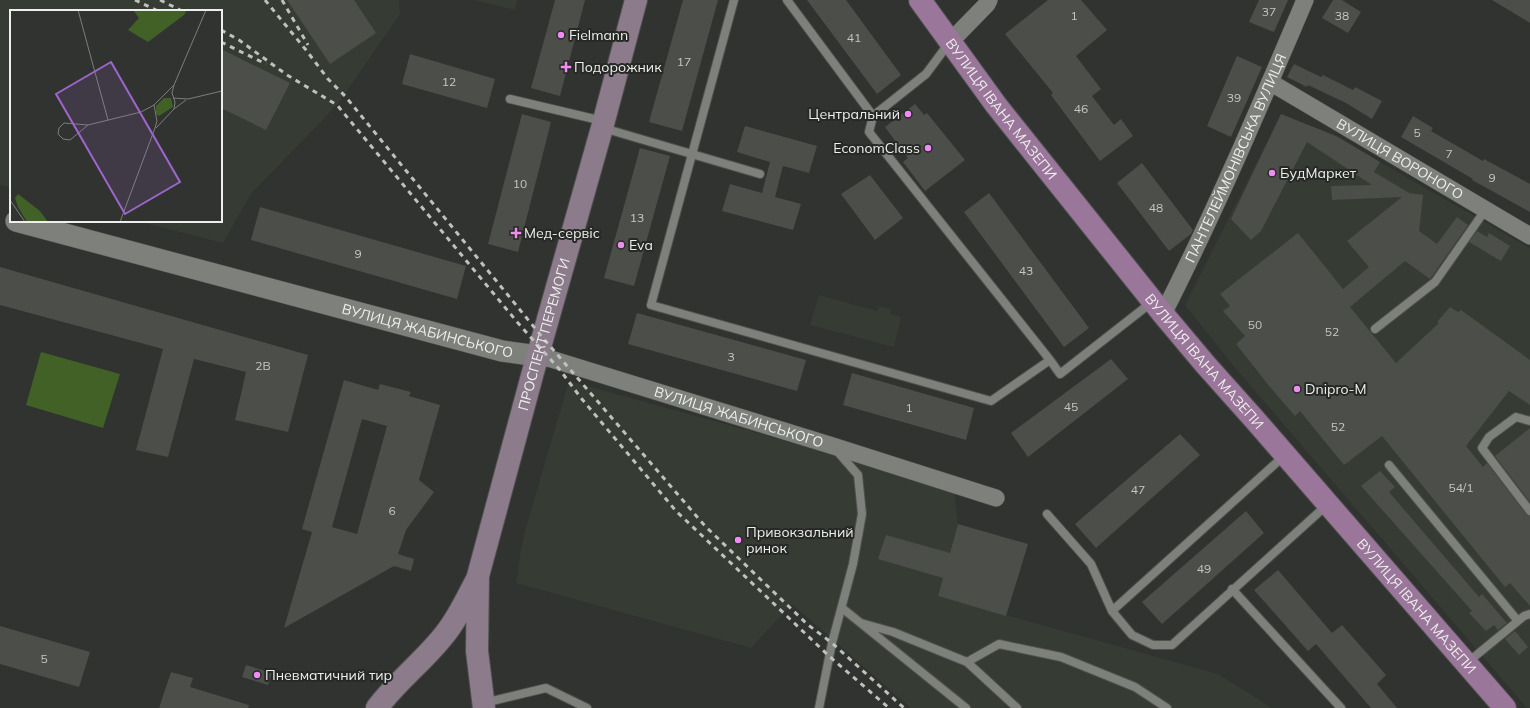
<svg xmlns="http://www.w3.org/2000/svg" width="1530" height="708" font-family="Mulish,sans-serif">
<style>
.built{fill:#363c33}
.green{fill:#416127}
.building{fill:#4c4e4a;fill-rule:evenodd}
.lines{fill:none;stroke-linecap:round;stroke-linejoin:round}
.service-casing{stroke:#50514f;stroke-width:10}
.minor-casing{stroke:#50514f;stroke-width:18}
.tertiary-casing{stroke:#50514f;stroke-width:22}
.secondary-casing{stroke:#50514f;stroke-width:24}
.primary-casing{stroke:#50514f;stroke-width:24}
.service{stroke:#7d807b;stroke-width:8}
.minor{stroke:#7d807b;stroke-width:17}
.tertiary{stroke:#7d807b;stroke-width:21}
.secondary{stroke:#8b7b8b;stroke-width:22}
.primary{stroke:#9a769b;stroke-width:22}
.rail{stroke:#bfc1be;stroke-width:3;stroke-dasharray:5 5;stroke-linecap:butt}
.poi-dot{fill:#f08bf5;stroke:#262925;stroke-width:1.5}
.labels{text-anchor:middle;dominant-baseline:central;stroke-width:4;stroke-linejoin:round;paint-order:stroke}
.number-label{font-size:12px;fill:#c6c7c4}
.poi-label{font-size:14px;fill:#eeefed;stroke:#262925;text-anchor:start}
.street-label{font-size:14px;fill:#eeefed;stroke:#262925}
.inset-road{fill:none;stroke:#7c7e7b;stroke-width:1}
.view{fill:#9e66cd;fill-opacity:0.15;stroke:#9e66cd;stroke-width:2}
.inset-edge{fill:none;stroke:#eeefed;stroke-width:2}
</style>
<rect width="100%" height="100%" fill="#30332f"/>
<path class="built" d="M0,0H399L400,14L337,105L250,195L223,243L137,221H221V11H11V188L0,185Z
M474,0H517L515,10Z
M1281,114L1333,134L1380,162L1530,248V708H1527L1237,370L1185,305Z
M819,295L877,311L879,306L891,309L890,314L901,317L894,347L810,325Z
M569,381L808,447L954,490L958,524L938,596L1218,674L1272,708H911L792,604L751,648L516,583L521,550L525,531Z"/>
<path class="green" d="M41,352L120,374L103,428L26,405Z"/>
<path class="building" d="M287,0H354L376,33L330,64Z
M555,0H585L560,96L531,88Z
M683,0H718L682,131L649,122Z
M807,0H846L901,75L877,94Z
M1048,0H1081L1107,30L1076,56L1101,89L1092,96L1114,125L1121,119L1133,136L1100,161L1051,95L1053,93L1005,34Z
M1259,0H1288L1274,32L1249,22Z
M1333,0H1342L1361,12L1348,33L1322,18Z
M1492,0H1530V23Z
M221,49L290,83L266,130L221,108Z
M410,54L495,79L487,108L402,84Z
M1237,56L1262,67L1231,137L1207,126Z
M1294,64L1321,77L1323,75L1353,90L1355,87L1382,101L1372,119L1346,103L1308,85L1307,87L1287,77Z
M915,104L924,115L927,113L965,160L925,191L903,162L908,158L885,127Z
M522,114L551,122L518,252L488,244Z
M1281,114L1338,137L1380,162L1374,172L1409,193L1423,195L1419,231L1437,244L1457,217L1468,225L1430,279L1405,261L1350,307L1396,363L1439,323L1437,322L1450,307L1458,312L1461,310L1530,360V405L1509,391L1466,446L1483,467L1487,463L1526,514L1530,516V606L1510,583L1505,587L1382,436L1344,465L1300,411L1295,416L1270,387L1236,344L1245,336L1223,311L1230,306L1220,294L1298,233L1343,289L1369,267L1347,241L1402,197L1332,200L1331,186L1372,185L1307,142L1261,231L1251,240L1231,219Z
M1413,116L1433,128L1431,131L1483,161L1484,159L1530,184V212L1472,180L1473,179L1401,137Z
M745,126L817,146L809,173L783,166L775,197L801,204L793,230L722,211L730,184L762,193L770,162L737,152Z
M640,148L670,156L634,286L604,278Z
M1142,163L1193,230L1191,234L1169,251L1117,183Z
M870,175L903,218L875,240L841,194Z
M989,193L1089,328L1064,347L964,212Z
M260,207L466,266L457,299L251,240Z
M1477,231L1487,237L1489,233L1510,246L1501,261L1469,242Z
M0,267L308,355L288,432L235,420L246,372L194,359L168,457L136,450L163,349L0,305Z
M637,313L806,360L797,391L628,344Z
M1111,359L1128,379L1028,457L1011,433Z
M852,373L974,408L966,440L843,405Z
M344,380L378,390L380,384L411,392L409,396L440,405L419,480L434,492L406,530L398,554L414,559L411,571L394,566L284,628L312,532L302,529ZM362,419L387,426L357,534L332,527Z
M1530,428V502L1495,456Z
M1180,434L1200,455L1096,548L1075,524Z
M1380,471L1395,487L1389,492L1479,597L1482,594L1507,623L1498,630L1494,625L1486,631L1469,613L1472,611L1361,486Z
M1246,511L1264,533L1162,624L1142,602Z
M958,524L1028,544L1006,616L938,596L943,578L878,559L886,535L950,553Z
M1278,570L1332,633L1342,625L1386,675L1377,684L1397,708H1371L1316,644L1308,651L1254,590Z
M0,626L90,652L79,687L0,664Z
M1515,631L1528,647L1519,655L1505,639Z
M246,665L272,673L268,685L242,677Z
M171,672L193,678L190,687L249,705L248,708H159Z"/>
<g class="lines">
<g class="service-casing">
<path id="service" d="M734,0L651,305L991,401L1050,360L869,132L873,116L926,74L949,43
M787,0L873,116
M510,99L603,121
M603,128L760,174
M1375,329L1435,282L1486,209
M1050,360L1060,374L1152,302
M1530,421L1516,417L1489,437L1482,448L1530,511
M1389,465L1518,621
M1047,514L1091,564L1112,611L1132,635L1153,645H1172L1328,504
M1232,589L1341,708
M842,608L966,708
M1112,611L1285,455
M861,623L893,632L967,662L1017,708
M967,662L999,644L1061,657L1135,687L1167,708
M1468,662L1524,616L1530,614
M484,703L546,688L587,708
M819,708L832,643L853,564L862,514L858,475L837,451"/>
</g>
<g class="minor-casing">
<g id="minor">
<path d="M950,42L987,4L989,0"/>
<path id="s1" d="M1270,82L1530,236"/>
<path id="s2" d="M1163,314C1215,212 1260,106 1305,0"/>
<path id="s3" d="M538,356L551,359L833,446L996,498"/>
</g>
</g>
<g class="tertiary-casing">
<g id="tertiary">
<path id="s4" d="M16,221L502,351L538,356"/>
</g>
</g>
<g class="secondary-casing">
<g id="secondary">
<path d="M377,708C397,681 425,660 445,634C458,618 467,598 476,581"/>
<path id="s5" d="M484,708L477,651L478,576L533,372L602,128L636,0"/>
</g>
</g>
<g class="primary-casing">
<g id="primary">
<path id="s6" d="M920,0L996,105L1163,314L1205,364L1255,420L1505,708"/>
</g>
</g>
<use href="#service" class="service"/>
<use href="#minor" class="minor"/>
<use href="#tertiary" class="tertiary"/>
<use href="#secondary" class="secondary"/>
<use href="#primary" class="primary"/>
<path class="rail" d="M135,0L158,11
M160,0L182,11
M265,0L306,50L328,79L345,96L543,338L705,526L807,624L832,643L904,708
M282,0L308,45
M221,30L239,40L287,75L337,105L518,323L560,370L581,398L676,511L829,656L889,708
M221,42L266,64"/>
</g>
<g class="poi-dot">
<circle cx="561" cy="35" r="4"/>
<path d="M564 61h4v4h4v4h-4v4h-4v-4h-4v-4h4z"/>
<circle cx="908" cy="114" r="4"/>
<circle cx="928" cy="148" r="4"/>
<circle cx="1272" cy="173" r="4"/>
<path d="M514 227h4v4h4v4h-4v4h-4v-4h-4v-4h4z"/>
<circle cx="621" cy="245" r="4"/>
<circle cx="1297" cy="389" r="4"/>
<circle cx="738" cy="540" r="4"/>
<circle cx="257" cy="675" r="4"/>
</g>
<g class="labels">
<g class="number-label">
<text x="1269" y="11">37</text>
<text x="1074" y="15">1</text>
<text x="1342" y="15">38</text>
<text x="854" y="37">41</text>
<text x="684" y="61">17</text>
<text x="449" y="81">12</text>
<text x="1234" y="97">39</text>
<text x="1081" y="108">46</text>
<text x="1417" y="132">5</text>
<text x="1449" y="153">7</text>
<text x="1492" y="177">9</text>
<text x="520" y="183">10</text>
<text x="1156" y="207">48</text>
<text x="637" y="217">13</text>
<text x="358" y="253">9</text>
<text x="1026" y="270">43</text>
<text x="1255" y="324">50</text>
<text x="1332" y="331">52</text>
<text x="731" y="356">3</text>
<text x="263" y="365">2В</text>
<text x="1071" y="406">45</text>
<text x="909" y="407">1</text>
<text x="1338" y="426">52</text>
<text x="1461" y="487">54/1</text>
<text x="1138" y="489">47</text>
<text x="392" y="510">6</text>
<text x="1204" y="568">49</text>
<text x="44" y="658">5</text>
</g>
<g class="poi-label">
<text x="569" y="35">Fielmann</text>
<text x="574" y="67">Подорожник</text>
<text x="900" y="114" text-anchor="end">Центральний</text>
<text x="920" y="148" text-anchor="end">EconomClass</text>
<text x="1280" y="173">БудМаркет</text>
<text x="524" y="233">Мед-сервіс</text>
<text x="629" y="245">Eva</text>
<text x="1305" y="389">Dnipro-M</text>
<text x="746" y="532">Привокзальний<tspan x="746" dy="16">ринок</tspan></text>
<text x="265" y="675">Пневматичний тир</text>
</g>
<g class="street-label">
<text stroke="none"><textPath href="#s6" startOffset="136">ВУЛИЦЯ ІВАНА МАЗЕПИ</textPath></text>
<text stroke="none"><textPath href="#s2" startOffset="172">ПАНТЕЛЕЙМОНІВСЬКА ВУЛИЦЯ</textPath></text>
<text stroke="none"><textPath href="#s1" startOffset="151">ВУЛИЦЯ ВОРОНОГО</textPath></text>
<text stroke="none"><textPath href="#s4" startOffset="426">ВУЛИЦЯ ЖАБИНСЬКОГО</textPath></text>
<text stroke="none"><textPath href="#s5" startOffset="383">ПРОСПЕКТ ПЕРЕМОГИ</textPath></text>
<text stroke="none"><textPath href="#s6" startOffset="460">ВУЛИЦЯ ІВАНА МАЗЕПИ</textPath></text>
<text stroke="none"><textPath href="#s3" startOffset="210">ВУЛИЦЯ ЖАБИНСЬКОГО</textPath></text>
<text stroke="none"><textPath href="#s6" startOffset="784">ВУЛИЦЯ ІВАНА МАЗЕПИ</textPath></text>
</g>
</g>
<g transform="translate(10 10)">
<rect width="212" height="212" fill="#30332f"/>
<path d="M123,0H177L174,5L138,32L118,20L129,8ZM154,88H161L163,97L149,106L146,104V96ZM8,184L30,201L38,212H17L8,197L5,188Z" fill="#416127"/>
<path class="inset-road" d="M68,0L98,110M163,88L178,89L212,81M164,99L165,92L162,83L164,75L196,0M78,115L54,113L49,118L48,124L53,129L60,130L78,115L131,102L144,95L164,75M146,118L164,99L176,90M0,190L15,212M110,212L145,118L147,111L144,95"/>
<path class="view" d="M101,52L170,172L115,204L46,84Z"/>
<rect width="212" height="212" class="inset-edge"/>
</g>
</svg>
